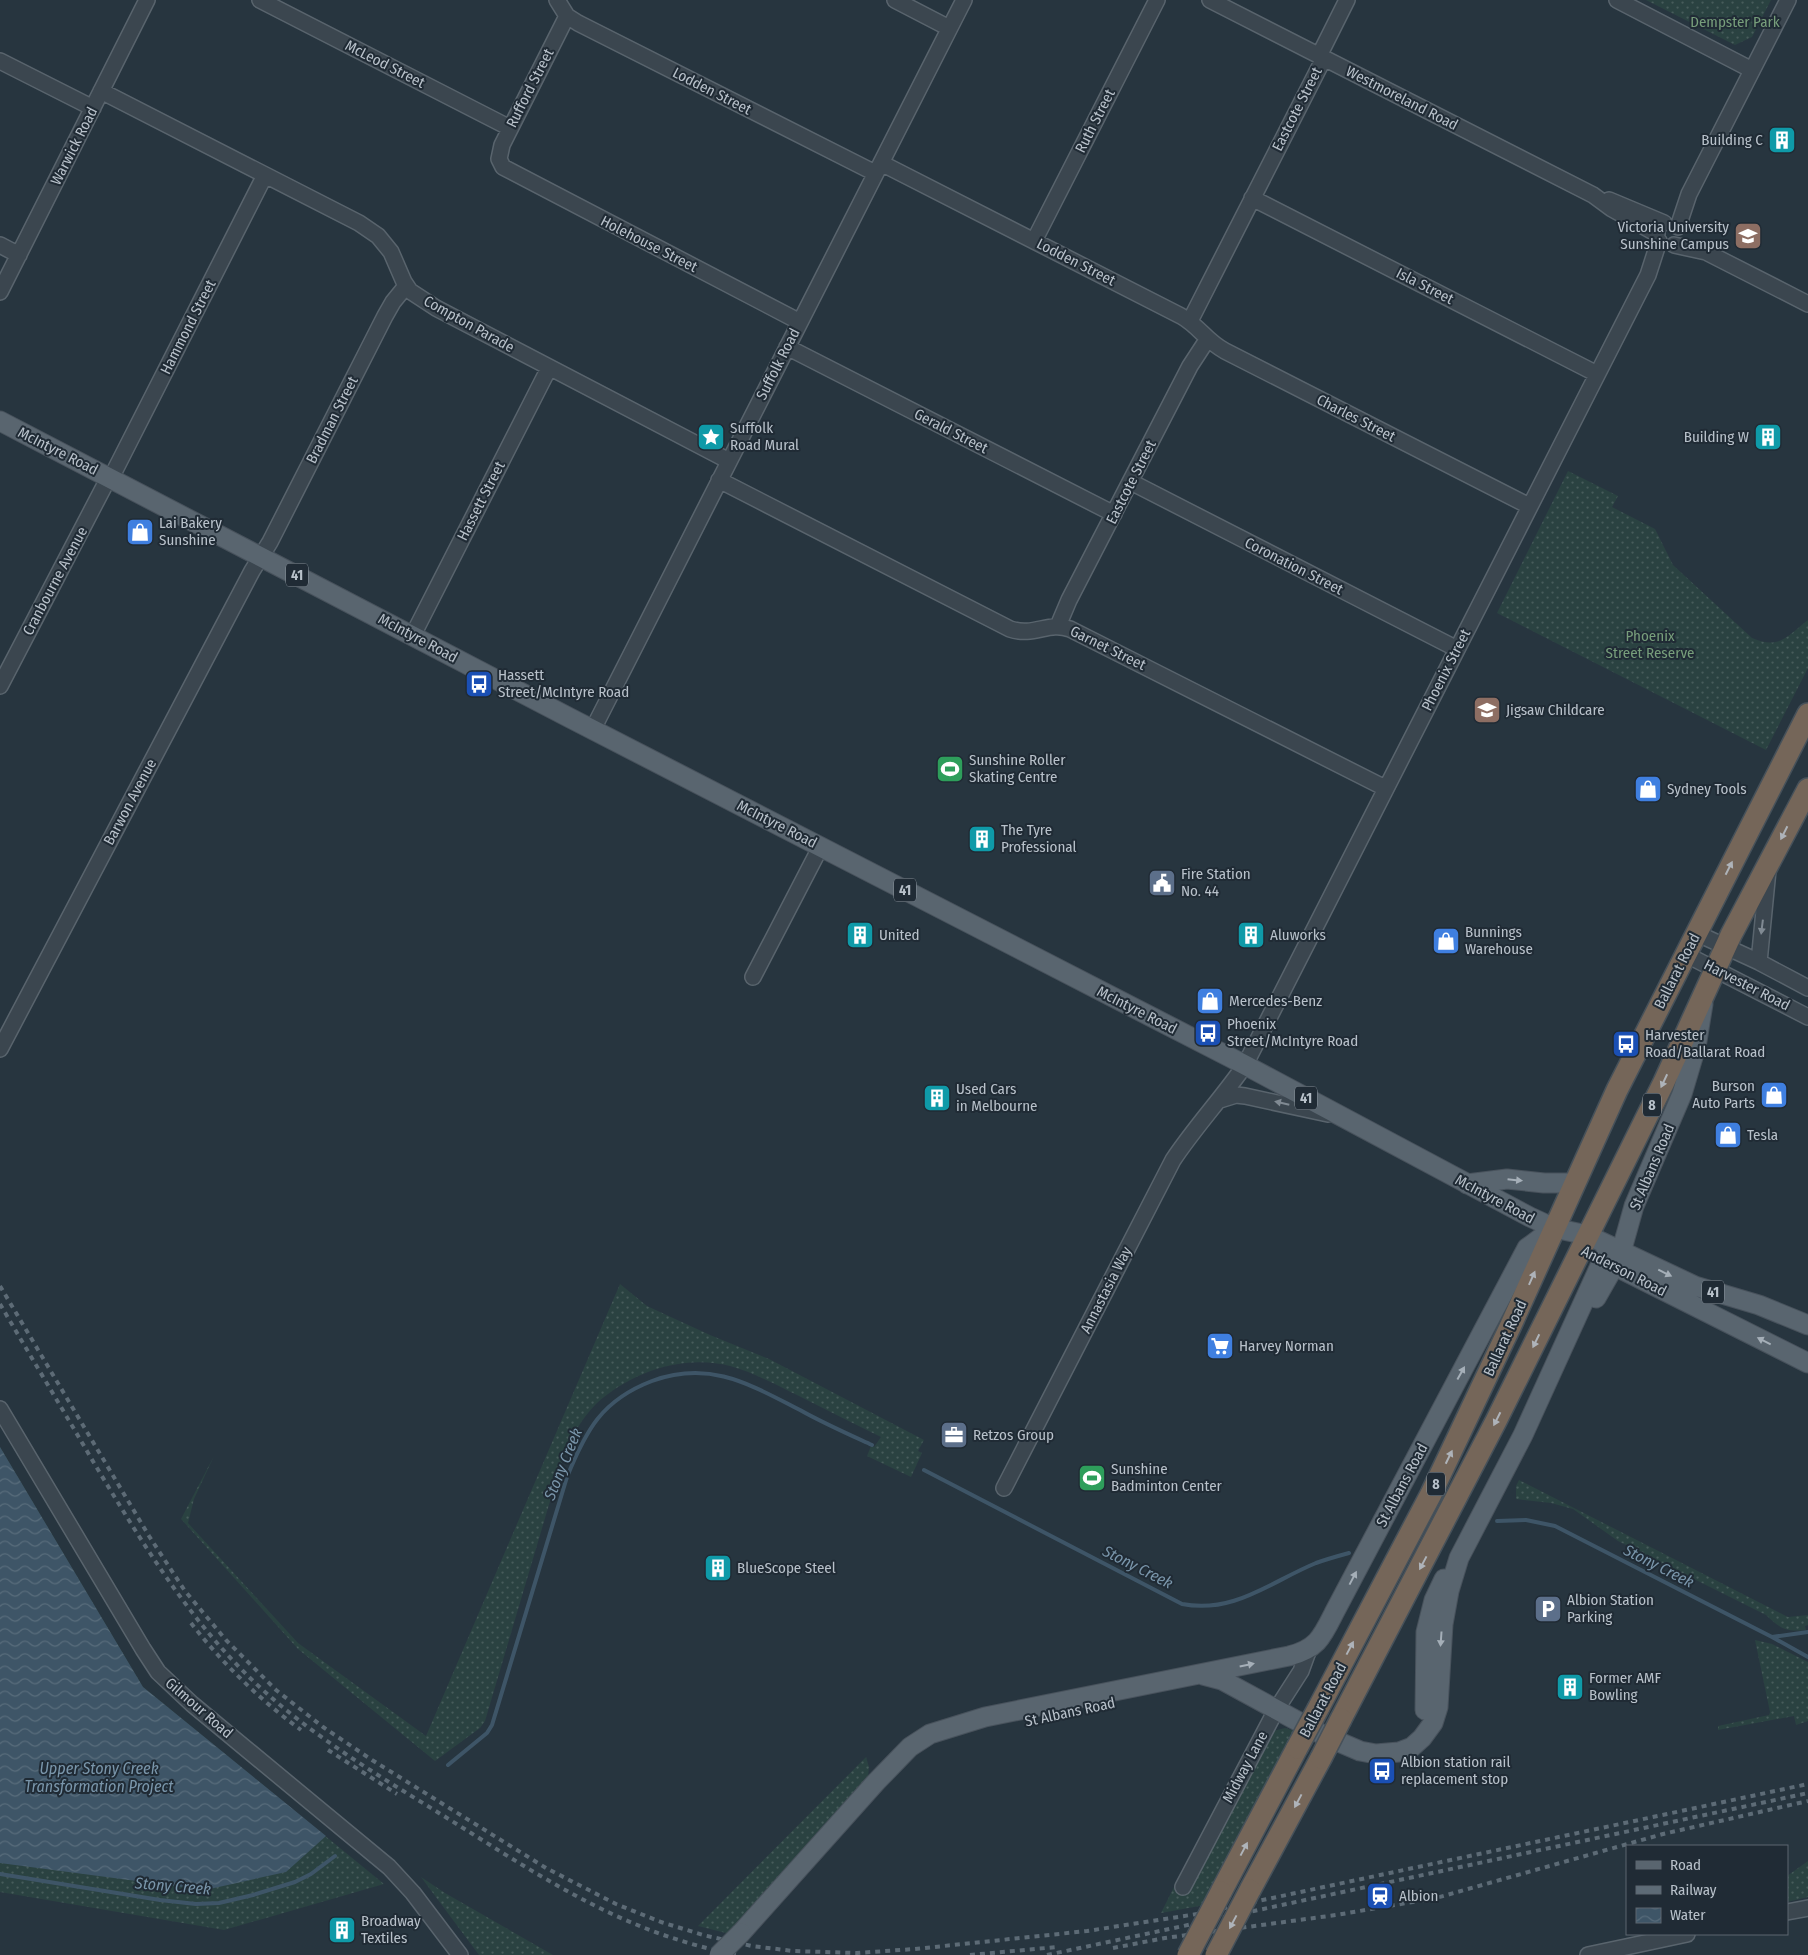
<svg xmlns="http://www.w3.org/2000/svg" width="1808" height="1955" font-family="'Fira Sans Condensed',sans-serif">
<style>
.grass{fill:url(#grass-dots)}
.water{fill:url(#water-waves)}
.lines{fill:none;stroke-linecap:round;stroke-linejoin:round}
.stream{stroke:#3e5567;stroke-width:4}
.minor-casing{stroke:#59646d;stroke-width:18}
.major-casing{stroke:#48525c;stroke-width:21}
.highway-casing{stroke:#46515a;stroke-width:24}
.minor{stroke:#3b464f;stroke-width:15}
.major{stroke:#59656f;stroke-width:19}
.highway{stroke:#756659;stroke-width:21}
.rail{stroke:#5d6b76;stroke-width:4;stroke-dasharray:5 5;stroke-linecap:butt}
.major-bridge-casing{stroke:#48525c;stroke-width:21;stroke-linecap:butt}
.highway-bridge-casing{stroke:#46515a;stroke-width:24;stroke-linecap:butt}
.major-bridge{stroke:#59656f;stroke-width:19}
.highway-bridge{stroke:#756659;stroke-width:21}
.oneway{fill:#aeb3b9}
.oneway2{fill:#808a93}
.oneway3{fill:#a5afb8}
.labels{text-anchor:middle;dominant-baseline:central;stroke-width:4;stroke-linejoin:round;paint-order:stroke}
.shield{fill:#202b35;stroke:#8a949d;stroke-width:1}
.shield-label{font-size:14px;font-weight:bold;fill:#b8c1ca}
.park-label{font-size:15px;fill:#779e7b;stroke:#202b35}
.street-label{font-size:15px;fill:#b8c1ca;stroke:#202b35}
.poi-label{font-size:15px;fill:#b8c1ca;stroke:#202b35;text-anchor:start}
.water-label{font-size:16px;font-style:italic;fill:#7a96ab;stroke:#202b35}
</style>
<defs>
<pattern id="grass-dots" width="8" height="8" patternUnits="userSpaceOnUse" patternTransform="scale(1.25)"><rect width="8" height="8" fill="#2a4241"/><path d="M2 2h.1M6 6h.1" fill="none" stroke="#475c5b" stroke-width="1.8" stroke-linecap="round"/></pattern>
<pattern id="water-waves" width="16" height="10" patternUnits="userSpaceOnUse" patternTransform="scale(1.25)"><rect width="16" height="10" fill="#3e5567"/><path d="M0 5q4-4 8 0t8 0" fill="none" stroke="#586c7b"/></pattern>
</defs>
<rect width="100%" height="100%" fill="#27353f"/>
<path class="grass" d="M1646,0H1771L1752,37L1735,45Z
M1568,471L1618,496L1612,507L1655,529L1673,565L1752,638C1780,650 1787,636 1808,620V668L1766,750L1497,613Z
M620,1284L647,1306L710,1335L769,1359L924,1440L918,1451L922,1453L911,1477L867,1456L871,1446L874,1447L881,1437C853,1423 826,1410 799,1396C776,1385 755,1373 730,1366C683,1354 631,1372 596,1404C582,1418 572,1436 564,1454L485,1721L480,1728L435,1761L298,1649L181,1519L214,1456L194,1499L188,1523L298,1643L426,1736Z
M0,1447L143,1687L384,1884L224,1930L0,1892Z
M1519,1480L1788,1617L1808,1615V1625L1805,1626L1806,1630C1785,1632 1781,1629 1766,1615L1618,1541L1573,1509L1551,1503L1516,1499V1486Z
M1755,1640L1772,1644L1808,1662V1721L1796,1725L1794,1716L1718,1730V1726L1769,1715L1770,1712Z
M1285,1728L1295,1731L1205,1905L1161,1913L1175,1885L1181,1888L1273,1731Z
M866,1757L869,1767L868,1777L730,1934L698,1926Z
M1808,1861V1897L1787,1902V1876Z
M421,1877L445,1893L553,1955H479Z"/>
<path class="water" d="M0,1447L143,1687L326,1836L286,1872L205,1890L0,1863Z"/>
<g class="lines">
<path class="stream" d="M924,1470L1182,1604C1234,1614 1270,1582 1316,1563C1327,1559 1338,1556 1349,1553
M1497,1521L1526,1520L1555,1526L1772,1637L1808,1632
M1772,1637L1808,1657
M448,1765L487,1733L492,1725L567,1477C586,1430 602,1400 652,1381C710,1360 749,1384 800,1410C823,1423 848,1434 872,1445
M0,1874L160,1900L196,1904L219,1903L253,1895L295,1882L311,1874L335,1856"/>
<g class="minor-casing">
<path id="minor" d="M260,0L510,128
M557,0L567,16L578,23L875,173
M895,0L949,28
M1210,0L1593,195L1612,209L1657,234
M1617,0L1752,70
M567,16L502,145L499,159L503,167L800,322
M1319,56L1347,0
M0,61L93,108
M101,91L359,223L378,236L391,252L404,282L410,291L436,308L729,461
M881,163L1181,316C1199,326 1206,341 1225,351L1529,506
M1252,198L1597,374
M1609,200L1664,223
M1678,227L1689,194L1788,0
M1034,241L1157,0
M0,245L19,255
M1674,245L1706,252L1808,304
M0,292L147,0
M1190,321L1324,58
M787,347L1114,514
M111,478L265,175
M719,480L1010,629C1035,637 1048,621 1070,629L1385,788
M1131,482L1457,649
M1058,626L1069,600L1190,366L1207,340
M413,635L549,368
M0,686L109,477
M593,729L964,0
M1696,933L1759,962L1808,988
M1685,954L1808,1017
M1759,962L1768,870
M753,977L821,846
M0,1049L252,571L270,542L385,316L393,302L406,286
M1220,1100L1236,1095L1245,1096L1328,1114
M0,1409L143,1649L158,1672L192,1704L389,1867L413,1893L460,1955
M1004,1488L1173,1160C1195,1127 1222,1098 1245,1065L1648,275L1659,241
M1183,1887L1276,1710L1301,1671L1309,1649
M1787,1912L1808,1908
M1588,1955L1687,1934"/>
</g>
<g class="major-casing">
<path id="major" d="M0,421L570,718L1245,1065L1530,1217L1554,1228L1587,1235L1695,1286L1759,1305L1808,1325
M1467,1184L1507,1179L1544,1183H1575
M1605,1261L1808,1363
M1596,1298L1620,1256L1634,1206L1682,1094L1696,1047L1703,1004
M1203,1675L1222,1680L1325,1736L1360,1751L1376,1754L1399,1752L1412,1747L1422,1738L1433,1723L1438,1707L1443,1624L1449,1591L1459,1558L1523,1435L1609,1246
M1425,1710L1426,1632L1434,1600L1444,1579
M741,1933L876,1782L910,1747L930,1734L985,1717L1289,1656C1317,1649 1322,1637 1334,1613L1527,1248L1554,1228"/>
</g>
<g class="highway-casing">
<path id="highway" d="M1319,1707L1431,1494L1511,1325L1617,1090L1808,714
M1341,1719L1496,1421L1664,1082L1731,935L1808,789
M1250,1890L1321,1758
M1221,1892L1297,1748"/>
</g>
<use href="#minor" class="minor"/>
<use href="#major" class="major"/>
<use href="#highway" class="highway"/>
<path class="rail" d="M0,1286L149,1536L185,1591L226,1640L276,1690L323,1727L372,1760L546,1868L616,1904L661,1922L703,1935L752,1946L793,1951L857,1953L915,1949L1087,1931L1197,1914L1808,1784
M0,1304C31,1357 63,1410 94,1463C138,1536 182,1609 242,1670C308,1737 392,1783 471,1833C558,1888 635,1936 739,1955
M191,1623C222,1663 260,1700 301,1730
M328,1750L397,1794
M1113,1948L1165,1938L1336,1915L1436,1898L1663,1834L1808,1801
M970,1955L1057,1947
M1047,1955L1808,1793"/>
<g class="major-bridge-casing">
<path id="major-bridge" d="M719,1955L741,1933"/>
</g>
<g class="highway-bridge-casing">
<path id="highway-bridge" d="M1297,1748L1319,1707
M1321,1758L1341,1719
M1188,1955L1221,1892
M1216,1955L1250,1890"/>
</g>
<use href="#major-bridge" class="major-bridge"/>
<use href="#highway-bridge" class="highway-bridge"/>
</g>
<defs><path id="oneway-solid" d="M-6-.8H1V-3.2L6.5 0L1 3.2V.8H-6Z" transform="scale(1.25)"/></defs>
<g class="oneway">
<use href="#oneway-solid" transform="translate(1784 833) rotate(117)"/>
<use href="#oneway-solid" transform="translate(1729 868) rotate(-63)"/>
<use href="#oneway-solid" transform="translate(1664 1081) rotate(115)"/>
<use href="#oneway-solid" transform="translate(1532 1278) rotate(-66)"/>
<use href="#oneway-solid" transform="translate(1536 1341) rotate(116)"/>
<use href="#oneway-solid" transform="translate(1497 1419) rotate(117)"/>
<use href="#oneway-solid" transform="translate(1449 1457) rotate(-64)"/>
<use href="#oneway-solid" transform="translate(1423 1563) rotate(118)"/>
<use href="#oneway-solid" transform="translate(1350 1648) rotate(-62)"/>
<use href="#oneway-solid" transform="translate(1298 1801) rotate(118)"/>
<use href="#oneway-solid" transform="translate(1244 1849) rotate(-62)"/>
<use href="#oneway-solid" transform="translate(1233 1922) rotate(118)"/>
</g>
<g class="oneway2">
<use href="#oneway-solid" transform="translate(1762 927) rotate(97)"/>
<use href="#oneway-solid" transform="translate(1282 1103) rotate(-167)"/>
</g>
<g class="oneway3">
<use href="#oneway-solid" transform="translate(1515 1180) rotate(6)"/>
<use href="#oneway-solid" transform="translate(1665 1273) rotate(26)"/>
<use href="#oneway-solid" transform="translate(1764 1341) rotate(-153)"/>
<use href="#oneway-solid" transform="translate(1461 1373) rotate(-61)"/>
<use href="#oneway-solid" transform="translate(1353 1578) rotate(-62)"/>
<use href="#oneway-solid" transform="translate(1441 1639) rotate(94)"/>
<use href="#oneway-solid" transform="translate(1247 1665) rotate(-12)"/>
</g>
<defs>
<g id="building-square" transform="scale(1.4375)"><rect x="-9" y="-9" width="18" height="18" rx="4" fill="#0f9aa8" stroke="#202b35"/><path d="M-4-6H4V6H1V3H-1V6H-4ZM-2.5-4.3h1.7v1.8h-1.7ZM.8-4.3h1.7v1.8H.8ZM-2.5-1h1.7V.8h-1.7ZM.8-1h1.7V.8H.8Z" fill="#fff"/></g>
<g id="university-square" transform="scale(1.4375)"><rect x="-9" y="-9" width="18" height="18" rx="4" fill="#8d6e63" stroke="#202b35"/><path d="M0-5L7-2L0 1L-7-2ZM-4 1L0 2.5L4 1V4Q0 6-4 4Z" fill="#fff"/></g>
<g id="sight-square" transform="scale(1.4375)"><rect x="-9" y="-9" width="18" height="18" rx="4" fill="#0f9aa8" stroke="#202b35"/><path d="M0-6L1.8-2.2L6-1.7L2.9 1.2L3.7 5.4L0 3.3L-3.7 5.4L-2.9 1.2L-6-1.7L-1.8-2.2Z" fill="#fff"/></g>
<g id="shop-square" transform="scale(1.4375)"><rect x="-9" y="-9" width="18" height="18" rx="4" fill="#3f7fe0" stroke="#202b35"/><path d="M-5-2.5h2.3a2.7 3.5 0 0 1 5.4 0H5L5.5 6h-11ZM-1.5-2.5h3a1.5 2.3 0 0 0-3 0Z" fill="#fff"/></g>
<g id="bus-square" transform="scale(1.4375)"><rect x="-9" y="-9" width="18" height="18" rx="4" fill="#1a4fb4" stroke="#202b35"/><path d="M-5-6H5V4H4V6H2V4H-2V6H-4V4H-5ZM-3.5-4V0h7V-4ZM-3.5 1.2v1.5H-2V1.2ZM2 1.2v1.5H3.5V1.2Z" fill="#fff"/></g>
<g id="school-square" transform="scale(1.4375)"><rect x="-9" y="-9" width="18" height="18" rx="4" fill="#8d6e63" stroke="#202b35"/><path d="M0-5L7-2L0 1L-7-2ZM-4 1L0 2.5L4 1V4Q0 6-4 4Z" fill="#fff"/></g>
<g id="stadium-square" transform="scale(1.4375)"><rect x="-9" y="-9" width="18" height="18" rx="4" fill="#2e9e5b" stroke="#202b35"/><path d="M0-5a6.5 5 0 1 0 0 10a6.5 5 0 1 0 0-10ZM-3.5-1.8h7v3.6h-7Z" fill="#fff"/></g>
<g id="civic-square" transform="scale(1.4375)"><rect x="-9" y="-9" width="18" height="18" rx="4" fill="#5c6f8a" stroke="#202b35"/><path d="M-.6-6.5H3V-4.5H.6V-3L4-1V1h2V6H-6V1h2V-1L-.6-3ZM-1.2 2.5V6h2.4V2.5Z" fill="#fff"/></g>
<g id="supermarket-square" transform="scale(1.4375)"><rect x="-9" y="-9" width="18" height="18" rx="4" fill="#3f7fe0" stroke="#202b35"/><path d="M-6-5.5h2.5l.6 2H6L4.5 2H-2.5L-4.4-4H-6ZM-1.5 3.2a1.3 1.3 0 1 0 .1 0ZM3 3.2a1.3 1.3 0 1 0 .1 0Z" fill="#fff"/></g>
<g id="office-square" transform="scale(1.4375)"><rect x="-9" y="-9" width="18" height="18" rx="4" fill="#5c6f8a" stroke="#202b35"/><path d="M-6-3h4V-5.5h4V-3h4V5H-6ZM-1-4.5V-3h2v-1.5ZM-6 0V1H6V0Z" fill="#fff"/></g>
<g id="parking-square" transform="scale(1.4375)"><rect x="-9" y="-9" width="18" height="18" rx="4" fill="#5c6f8a" stroke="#202b35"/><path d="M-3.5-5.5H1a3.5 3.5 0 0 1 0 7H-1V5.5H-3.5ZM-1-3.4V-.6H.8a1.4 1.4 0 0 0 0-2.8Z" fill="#fff"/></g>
<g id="station-square" transform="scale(1.4375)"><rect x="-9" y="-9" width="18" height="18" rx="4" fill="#1a4fb4" stroke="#202b35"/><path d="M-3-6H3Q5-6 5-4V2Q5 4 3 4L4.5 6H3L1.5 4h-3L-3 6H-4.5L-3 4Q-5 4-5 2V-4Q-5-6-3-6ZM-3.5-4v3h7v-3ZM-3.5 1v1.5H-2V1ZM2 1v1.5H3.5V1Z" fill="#fff"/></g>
</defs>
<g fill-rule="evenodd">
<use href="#building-square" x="1782" y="140"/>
<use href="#university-square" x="1748" y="236"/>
<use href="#sight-square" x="711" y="437"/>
<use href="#building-square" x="1768" y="437"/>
<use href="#shop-square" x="140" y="532"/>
<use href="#bus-square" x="479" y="684"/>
<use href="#school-square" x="1487" y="710"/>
<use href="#stadium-square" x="950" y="769"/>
<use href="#shop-square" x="1648" y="789"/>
<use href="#building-square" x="982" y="839"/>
<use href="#civic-square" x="1162" y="883"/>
<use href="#building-square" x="860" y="935"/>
<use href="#building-square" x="1251" y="935"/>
<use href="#shop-square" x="1446" y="941"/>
<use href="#shop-square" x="1210" y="1001"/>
<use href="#bus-square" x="1208" y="1033"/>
<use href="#bus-square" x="1626" y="1044"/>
<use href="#shop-square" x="1774" y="1095"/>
<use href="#building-square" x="937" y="1098"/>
<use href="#shop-square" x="1728" y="1135"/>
<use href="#supermarket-square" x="1220" y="1346"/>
<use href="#office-square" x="954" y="1435"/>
<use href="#stadium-square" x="1092" y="1478"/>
<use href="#building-square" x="718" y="1568"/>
<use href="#parking-square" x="1548" y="1609"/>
<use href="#building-square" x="1570" y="1687"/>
<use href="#bus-square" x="1382" y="1771"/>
<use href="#station-square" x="1380" y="1896"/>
<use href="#building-square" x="342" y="1930"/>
</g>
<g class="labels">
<g class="shield">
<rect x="286" y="563.5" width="22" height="23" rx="4"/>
<rect x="894" y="878.5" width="22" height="23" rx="4"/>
<rect x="1295" y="1086.5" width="22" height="23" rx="4"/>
<rect x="1643" y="1093.5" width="18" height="23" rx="4"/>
<rect x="1702" y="1280.5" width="22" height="23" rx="4"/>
<rect x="1427" y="1472.5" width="18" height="23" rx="4"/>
</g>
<g class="shield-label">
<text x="297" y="575">41</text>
<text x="905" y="890">41</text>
<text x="1306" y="1098">41</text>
<text x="1652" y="1105">8</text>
<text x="1713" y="1292">41</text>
<text x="1436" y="1484">8</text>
</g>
<g class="park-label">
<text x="1735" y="22">Dempster Park</text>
<text x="1650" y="636">Phoenix<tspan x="1650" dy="17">Street Reserve</tspan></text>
</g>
<g class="street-label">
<text transform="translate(385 64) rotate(27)">McLeod Street</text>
<text transform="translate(530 88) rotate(-63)">Rufford Street</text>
<text transform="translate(712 91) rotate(27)">Lodden Street</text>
<text transform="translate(1402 98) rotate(27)">Westmoreland Road</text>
<text transform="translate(1297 109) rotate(-63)">Eastcote Street</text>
<text transform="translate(1095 121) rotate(-63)">Ruth Street</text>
<text transform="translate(74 146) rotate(-63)">Warwick Road</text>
<text transform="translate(649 244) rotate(27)">Holehouse Street</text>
<text transform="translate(1076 262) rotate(27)">Lodden Street</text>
<text transform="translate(1425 286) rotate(27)">Isla Street</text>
<text transform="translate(469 324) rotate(29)">Compton Parade</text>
<text transform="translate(188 327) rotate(-63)">Hammond Street</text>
<text transform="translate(778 364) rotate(-63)">Suffolk Road</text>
<text transform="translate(1356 418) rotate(27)">Charles Street</text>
<text transform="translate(332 420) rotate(-63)">Bradman Street</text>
<text transform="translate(951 431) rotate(27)">Gerald Street</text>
<text transform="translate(58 451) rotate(27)">McIntyre Road</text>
<text transform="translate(1131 482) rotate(-63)">Eastcote Street</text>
<text transform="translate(481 501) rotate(-63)">Hassett Street</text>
<text transform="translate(1294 566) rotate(27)">Coronation Street</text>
<text transform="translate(55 581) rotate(-62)">Cranbourne Avenue</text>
<text transform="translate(418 638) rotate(28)">McIntyre Road</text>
<text transform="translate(1108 648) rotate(26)">Garnet Street</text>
<text transform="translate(1446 670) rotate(-63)">Phoenix Street</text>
<text transform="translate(130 802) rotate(-62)">Barwon Avenue</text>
<text transform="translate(777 824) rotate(27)">McIntyre Road</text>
<text transform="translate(1677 971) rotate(-63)">Ballarat Road</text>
<text transform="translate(1747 985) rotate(27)">Harvester Road</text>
<text transform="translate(1137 1010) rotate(27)">McIntyre Road</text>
<text transform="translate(1652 1167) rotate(-67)">St Albans Road</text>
<text transform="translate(1495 1199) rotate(28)">McIntyre Road</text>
<text transform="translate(1624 1271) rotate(27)">Anderson Road</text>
<text transform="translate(1106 1290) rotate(-63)">Annastasia Way</text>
<text transform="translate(1505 1338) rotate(-65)">Ballarat Road</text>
<text transform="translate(1402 1485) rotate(-62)">St Albans Road</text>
<text transform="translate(1323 1700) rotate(-62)">Ballarat Road</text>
<text transform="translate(199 1708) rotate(41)">Gilmour Road</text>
<text transform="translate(1070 1712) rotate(-12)">St Albans Road</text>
<text transform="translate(1245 1767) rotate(-62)">Midway Lane</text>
</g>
<g class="poi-label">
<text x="1763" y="140" text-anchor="end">Building C</text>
<text x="1729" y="227" text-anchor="end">Victoria University<tspan x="1729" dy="17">Sunshine Campus</tspan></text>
<text x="730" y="428">Suffolk<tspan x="730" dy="17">Road Mural</tspan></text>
<text x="1749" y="437" text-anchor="end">Building W</text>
<text x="159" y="523">Lai Bakery<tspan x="159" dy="17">Sunshine</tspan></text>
<text x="498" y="675">Hassett<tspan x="498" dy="17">Street/McIntyre Road</tspan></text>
<text x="1506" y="710">Jigsaw Childcare</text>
<text x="969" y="760">Sunshine Roller<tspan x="969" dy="17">Skating Centre</tspan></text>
<text x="1667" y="789">Sydney Tools</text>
<text x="1001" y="830">The Tyre<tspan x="1001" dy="17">Professional</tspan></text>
<text x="1181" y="874">Fire Station<tspan x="1181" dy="17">No. 44</tspan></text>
<text x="1465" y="932">Bunnings<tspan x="1465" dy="17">Warehouse</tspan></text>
<text x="879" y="935">United</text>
<text x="1270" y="935">Aluworks</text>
<text x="1229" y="1001">Mercedes-Benz</text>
<text x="1227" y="1024">Phoenix<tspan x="1227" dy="17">Street/McIntyre Road</tspan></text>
<text x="1645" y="1035">Harvester<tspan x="1645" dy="17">Road/Ballarat Road</tspan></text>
<text x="1755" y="1086" text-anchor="end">Burson<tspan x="1755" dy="17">Auto Parts</tspan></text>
<text x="956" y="1089">Used Cars<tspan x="956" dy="17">in Melbourne</tspan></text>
<text x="1747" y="1135">Tesla</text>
<text x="1239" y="1346">Harvey Norman</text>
<text x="973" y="1435">Retzos Group</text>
<text x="1111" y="1469">Sunshine<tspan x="1111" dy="17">Badminton Center</tspan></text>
<text x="737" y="1568">BlueScope Steel</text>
<text x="1567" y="1600">Albion Station<tspan x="1567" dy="17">Parking</tspan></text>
<text x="1589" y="1678">Former AMF<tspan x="1589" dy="17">Bowling</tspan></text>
<text x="1401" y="1762">Albion station rail<tspan x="1401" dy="17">replacement stop</tspan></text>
<text x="1399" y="1896">Albion</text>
<text x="361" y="1921">Broadway<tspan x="361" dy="17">Textiles</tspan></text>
</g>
<g class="water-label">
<text transform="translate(563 1464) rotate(-68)">Stony Creek</text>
<text transform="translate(1659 1566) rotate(27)">Stony Creek</text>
<text transform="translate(1138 1567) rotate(27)">Stony Creek</text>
<text x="99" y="1768">Upper Stony Creek<tspan x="99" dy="18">Transformation Project</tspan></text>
<text transform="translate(173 1886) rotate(5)">Stony Creek</text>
</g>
</g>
<rect x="1626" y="1845" width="162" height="90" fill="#202b35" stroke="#5d6771"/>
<rect x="1636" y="1861" width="25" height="8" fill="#59656f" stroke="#5d6771"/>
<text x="1670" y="1870" font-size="15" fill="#b8c1ca">Road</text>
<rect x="1636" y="1886" width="25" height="8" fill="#5d6b76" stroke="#5d6771"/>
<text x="1670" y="1895" font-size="15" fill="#b8c1ca">Railway</text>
<rect x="1636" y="1908" width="25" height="15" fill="url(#water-waves)" stroke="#5d6771"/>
<text x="1670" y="1920" font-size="15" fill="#b8c1ca">Water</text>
</svg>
